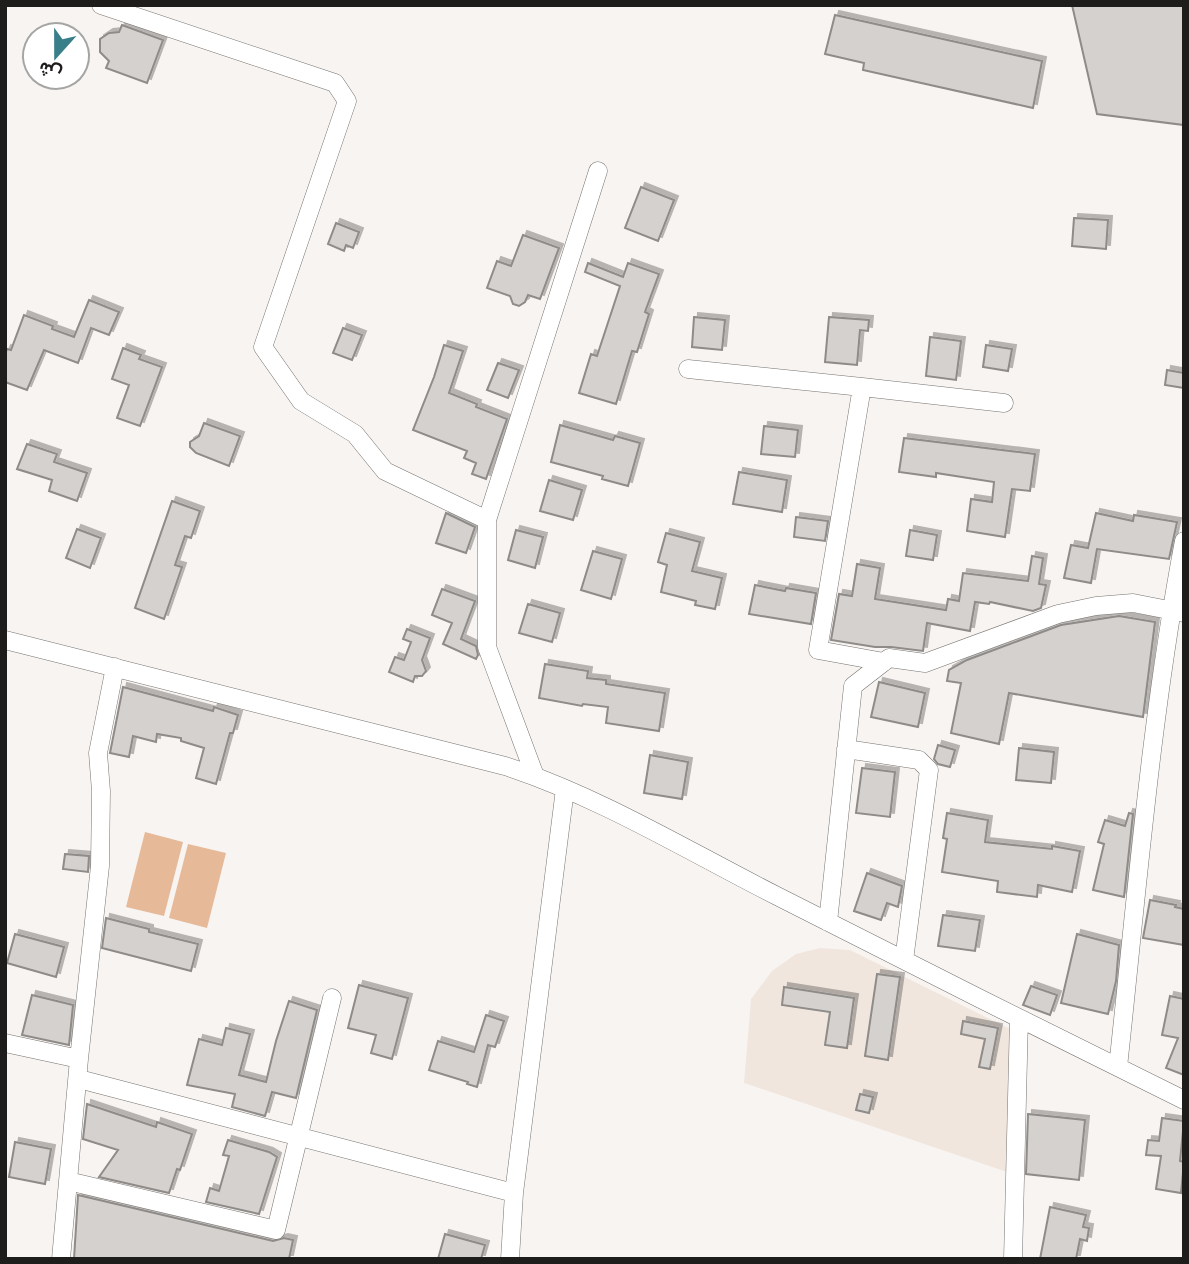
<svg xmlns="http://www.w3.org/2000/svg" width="1189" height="1264" font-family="'Space Grotesk',Vazirmatn,sans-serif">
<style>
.built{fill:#f0e6de}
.pitch{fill:#e6ba99}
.building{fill:#d4d1ce;stroke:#8e8b88;stroke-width:2;filter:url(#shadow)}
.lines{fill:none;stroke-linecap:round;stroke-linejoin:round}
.minor-casing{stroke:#767370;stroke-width:19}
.minor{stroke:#fff;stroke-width:18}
</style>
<defs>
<filter id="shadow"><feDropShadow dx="4" dy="-4" stdDeviation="0" flood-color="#0004"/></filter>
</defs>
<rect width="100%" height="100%" fill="#f8f4f2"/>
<path class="built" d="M820,948L850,950L1010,1029V1173L744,1083L751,999L772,971L796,954Z"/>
<path class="pitch" d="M145,832L183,842L164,916L126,907Z
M188,844L226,853L207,928L169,918Z"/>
<path class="building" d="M1072,5H1184V125L1097,114Z
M835,15L1042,61L1033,108L863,70L864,63L825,54Z
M122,25L163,40L147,83L106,68L109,61L100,52V39L109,33L119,32Z
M641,187L674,200L658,241L625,228Z
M1074,218L1108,220L1106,249L1072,246Z
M336,223L359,232L353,248L346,245L344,251L328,244Z
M523,235L559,248L540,299L528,295L525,302L519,306L513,304L510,296L487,288L497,261L511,266Z
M588,263L623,277L628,263L659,274L645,312L649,314L637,352L632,351L616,404L579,393L591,354L597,356L620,286L585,272Z
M89,300L119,312L109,335L91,328L78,363L44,350L27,390L5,382V354L7,349L11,350L24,315L53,326L52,329L74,337Z
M694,317L725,320L722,350L692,347Z
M829,317L869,320L868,331L860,330L857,365L825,362Z
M343,328L362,335L352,360L333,353Z
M930,337L961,341L956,380L926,376Z
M444,345L463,351L449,393L477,404L476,407L507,419L486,479L472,474L476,463L464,458L467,451L413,430L434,377Z
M986,345L1012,349L1008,371L983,367Z
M123,348L141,355L139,359L162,367L140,426L117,418L129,385L112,379Z
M498,363L519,370L508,398L487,390Z
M1167,370L1184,373V388L1165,385Z
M204,423L240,436L229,466L196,453L190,447V442L199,436Z
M560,425L613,440L615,436L640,443L628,486L602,479L603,476L551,462Z
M764,426L798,430L795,457L761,454Z
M904,438L1035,454L1030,491L1012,489L1005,537L967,531L971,499L992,502L994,482L936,473V477L899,472Z
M27,444L57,454L54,462L87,473L77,501L49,491L52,480L17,469Z
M739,472L787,480L782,512L733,504Z
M549,480L582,490L573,520L540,511Z
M172,501L200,511L191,538L185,536L175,565L182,567L164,619L135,608Z
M446,513L475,527L466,553L436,543Z
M1096,513L1133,521L1134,515L1177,522L1169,559L1097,549L1091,583L1064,578L1071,545L1088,548Z
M796,517L828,521L825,541L794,537Z
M77,529L101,538L90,568L66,558Z
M516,530L543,537L535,568L508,560Z
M910,530L937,535L933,560L906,556Z
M666,533L700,542L692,571L722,578L715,609L695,605L696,601L661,592L667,565L658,562Z
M593,551L622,559L611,599L581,590Z
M1032,556L1043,558L1039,584L1046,585L1041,608L1033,611L990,602L989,604L975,602L970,631L927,623L923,651L891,647H875L831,640L839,594L852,596L857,564L880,568L875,599L946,610L948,599L959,601L963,573L1028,581Z
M755,585L785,591L786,588L816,593L811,624L749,614Z
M442,589L475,601L461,639L476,646L478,655L476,659L443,644L452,623L432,615Z
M528,604L560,613L552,642L519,633Z
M1119,616L1155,622L1143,717L1009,693L999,744L951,733L961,683L947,681L949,670L967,660L1061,625Z
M407,629L430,638L422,660L426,671L422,676H415L413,682L389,672L395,657L404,660L411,642L403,639Z
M545,664L588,671L587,678L606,680V684L665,693L659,731L606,723L608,707L583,704L582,706L539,698Z
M879,682L925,693L918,727L871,717Z
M123,687L213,711L214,707L238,715L233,733H230L216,784L196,778L204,748L181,741V738L157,734L156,742L133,736L129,757L110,753Z
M938,745L955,750L950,767L938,764L934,759Z
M1019,748L1054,752L1051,783L1016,780Z
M650,755L688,762L682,799L644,793Z
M862,768L895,772L890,817L856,813Z
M947,813L988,820L985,842L1052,849V846L1080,851L1072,892L1038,885L1037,897L997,892L998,881L942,872L947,839L943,838Z
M1129,813L1133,814L1124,897L1093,890L1104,844L1098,842L1105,820L1125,826Z
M65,854L89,856L88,872L63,869Z
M867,873L902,886L898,907L887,903L881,920L854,911Z
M1150,900L1176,905L1175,907L1184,909V945L1143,938Z
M943,915L980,920L975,951L938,946Z
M106,918L149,929V932L198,944L191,971L102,948Z
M15,934L64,947L56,977L7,963Z
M1077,934L1119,945L1116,981L1108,1014L1061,1003Z
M877,974L900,977L888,1060L865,1056Z
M359,985L408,998L392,1059L371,1053L376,1035L348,1028Z
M1031,986L1057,995L1050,1015L1023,1005Z
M784,987L854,998L847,1048L825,1045L830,1012L782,1005Z
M32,995L73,1005L69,1045L22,1035Z
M1170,996L1184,999V1075L1166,1068L1178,1038L1162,1035Z
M289,1001L317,1010L296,1098L272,1092L265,1116L232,1107L235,1094L187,1085L199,1039L222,1045L226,1028L250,1034L239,1075L266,1082L276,1041Z
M486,1015L504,1021L495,1047L488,1045L477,1087L467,1084L468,1082L429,1070L438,1041L474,1052Z
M963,1021L998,1028L990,1069L979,1067L985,1039L961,1034Z
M860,1094L873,1097L869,1113L856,1110Z
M87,1104L156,1127L157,1122L192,1134L180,1170L177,1169L169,1193L99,1177L118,1150L83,1139Z
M1028,1114L1085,1120L1079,1180L1026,1174Z
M1162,1118L1184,1121L1180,1161L1184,1162L1181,1193L1156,1189L1161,1156L1146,1155L1148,1140L1159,1141Z
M228,1140L269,1152L277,1157L259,1214L206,1202L210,1188L219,1191L229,1156L223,1155Z
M15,1142L51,1149L45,1184L9,1177Z
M78,1195L273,1241L284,1238L293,1240L289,1259H74Z
M1050,1207L1086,1215L1083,1227L1089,1228L1087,1241L1080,1239L1076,1259H1040Z
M445,1234L485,1245L481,1259H438Z"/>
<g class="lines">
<g class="minor-casing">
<path id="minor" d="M101,5L335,83L347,101L263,347L301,401L355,434L385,471L487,520
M688,369L862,387
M5,640L505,766C600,797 688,851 777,896C912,965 1048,1033 1184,1100
M884,662L818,650L862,387L1004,403
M846,749L919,760L929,770L904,960
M535,776L487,647V520L598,171
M828,922L853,686L889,658L925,663L1058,614L1096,606L1133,603L1184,613
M5,1043L79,1059
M1118,1067C1137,892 1151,715 1184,541
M79,1079L514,1193
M68,1181L276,1230L332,998
M61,1259L79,1059L100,866L101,791L98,753L115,667
M510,1259L514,1193L565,789
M1013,1259L1019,1018"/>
</g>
<use href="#minor" class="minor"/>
</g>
<rect width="1189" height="1264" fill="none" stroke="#1e1d1c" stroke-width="14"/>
<g transform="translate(56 56) rotate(201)"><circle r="33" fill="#ffffff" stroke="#a5a5a4" stroke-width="2"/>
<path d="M0-5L12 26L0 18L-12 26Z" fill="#387f8a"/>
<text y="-10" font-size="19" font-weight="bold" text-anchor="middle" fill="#1e1d1c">ش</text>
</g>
</svg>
